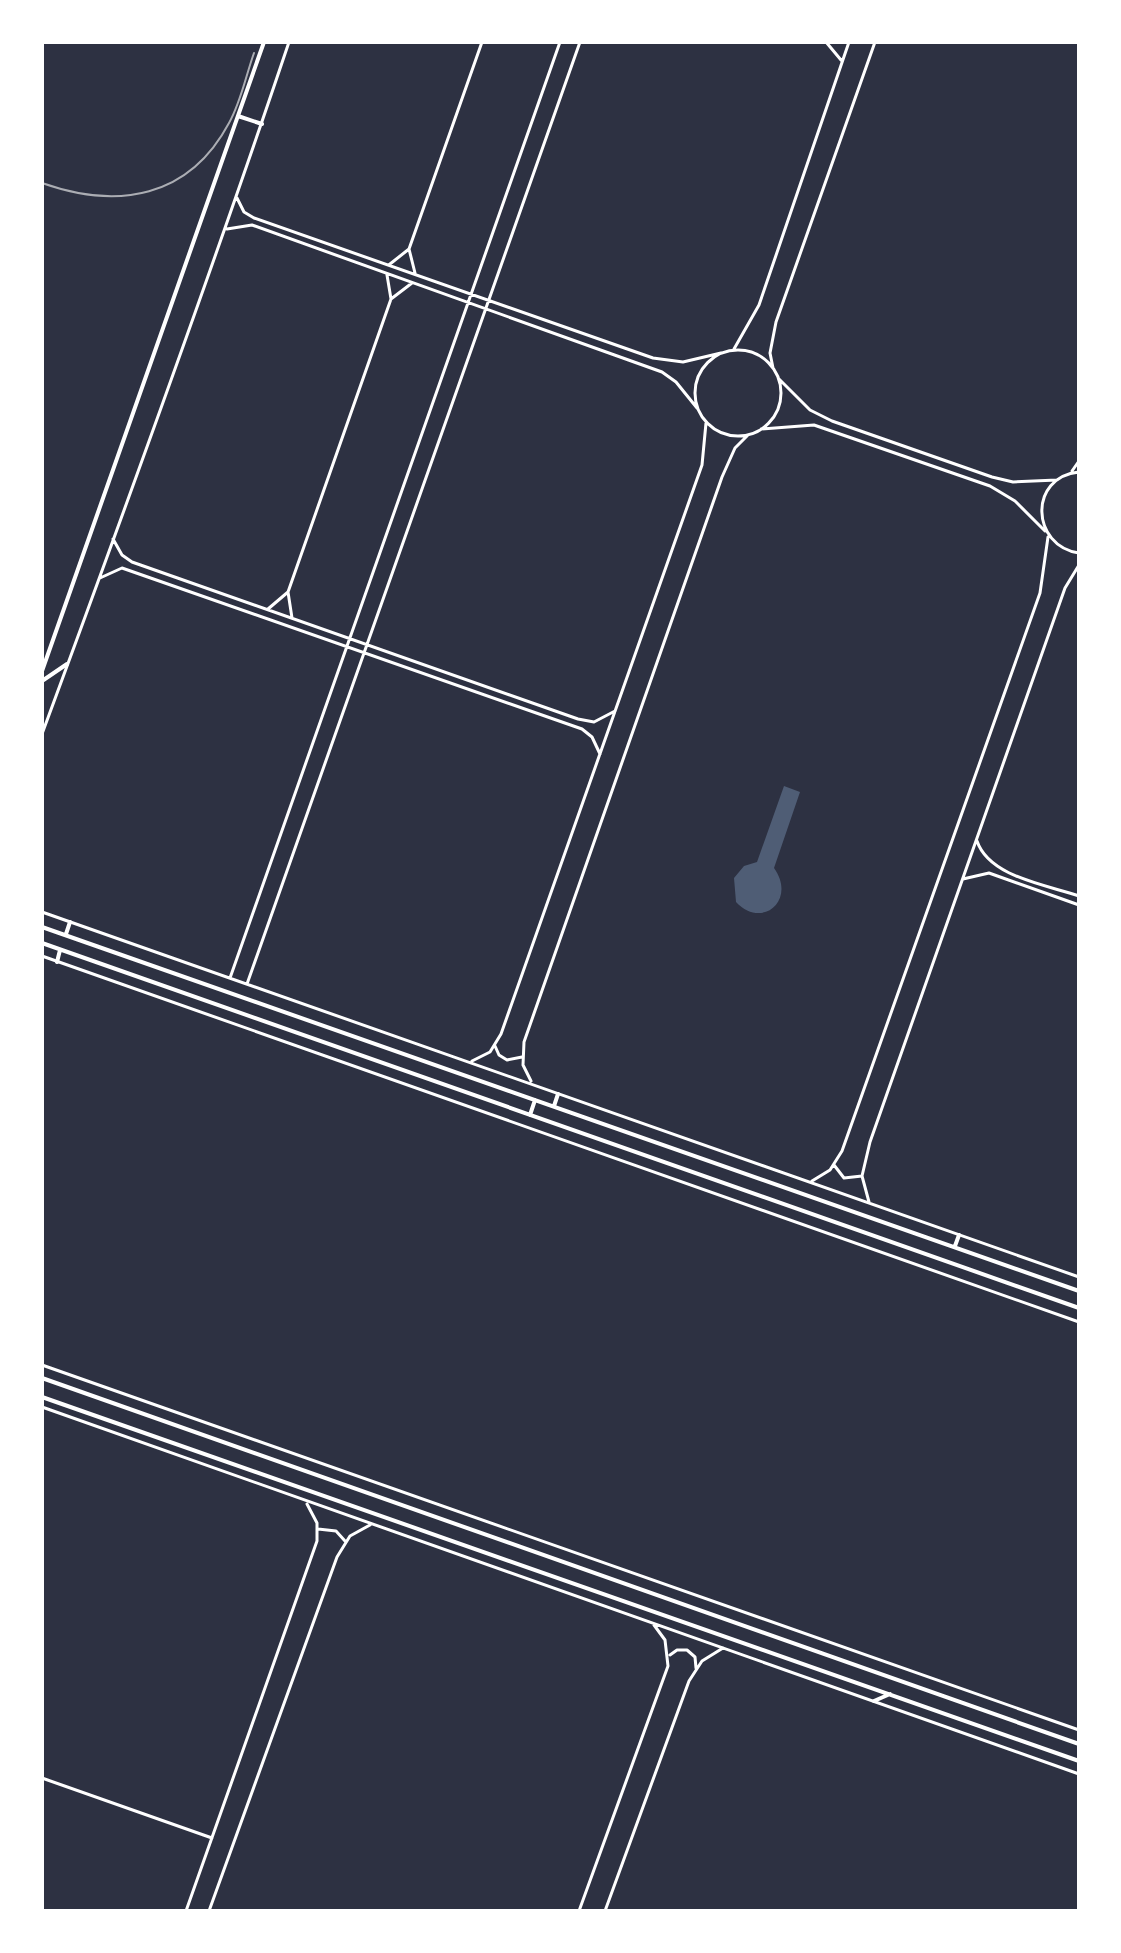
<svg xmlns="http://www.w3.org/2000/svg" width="1121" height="1953" font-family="Arial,sans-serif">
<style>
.water{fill:#4f5d75}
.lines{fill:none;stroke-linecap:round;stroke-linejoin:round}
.minor{stroke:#fff;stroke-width:3}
.tertiary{stroke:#fff;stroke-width:4}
.rail{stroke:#abadb3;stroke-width:2}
</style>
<rect width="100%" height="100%" fill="#2d3142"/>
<path class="water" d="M784,786L800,792L774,868C797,900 762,930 736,902L734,878L744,866L757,862Z"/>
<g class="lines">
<path class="minor" d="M826,42L841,60
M237,198L244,212L254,218L653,358L683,362L721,353
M227,229L252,225L662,372L676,382L697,408
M390,264L409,249
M415,273L409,249L482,42
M387,275L391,299
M734,349L759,305L849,42
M695 393a43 43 0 1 1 86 0a43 43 0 1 1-86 0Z
M773,368L770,353L776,322L875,42
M779,379L810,410L832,421L992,477L1013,482L1057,480
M761,429L814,425L990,486L1015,501L1045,531
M1072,471L1079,461
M1079,472C1028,477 1031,546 1079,553
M113,539L122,555L132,562L578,719L594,722L615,711
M100,578L122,568L582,729L592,737L600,754
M288,592L292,618
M268,609L288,592L391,299L412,283
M42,734C127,504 211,274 289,42
M977,841C989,877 1047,885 1079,896
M963,879L989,873L1079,905
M42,912L1079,1277
M42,956L1079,1322
M230,978L560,42
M247,984L580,42
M495,1046L499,1055L507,1060L522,1057
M472,1061L490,1052L501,1034L702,465L706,423
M531,1081L523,1065L524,1042L722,477L735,448L748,435
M834,1165L844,1178L862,1176
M812,1181L830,1170L842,1151L1040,593L1048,537
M869,1202L862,1176L870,1142L1065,588L1079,565
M42,1365L1079,1730
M42,1407L1079,1774
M318,1529L336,1531L345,1541
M670,1655L677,1650H687L695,1657L696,1668
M42,1778L212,1838
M186,1911L317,1541V1523L307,1504
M209,1911L337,1557L350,1536L370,1525
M579,1911L668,1666L665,1640L654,1625
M605,1911L689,1681L702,1661L723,1648"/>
<path class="tertiary" d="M238,116L262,124
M42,671L264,42
M42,681L67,664
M42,927L1079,1291
M66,934L70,922
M42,943L1079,1308
M57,962L60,950
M554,1106L558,1094
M530,1115L535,1100
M955,1246L959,1235
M42,1378L1079,1744
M42,1397L1079,1761
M874,1701L890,1694"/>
<path class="rail" d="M42,183C118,210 189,198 229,123C241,102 246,75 254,53"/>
</g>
<rect width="1121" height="1953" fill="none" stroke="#ffffff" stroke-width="88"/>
</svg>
